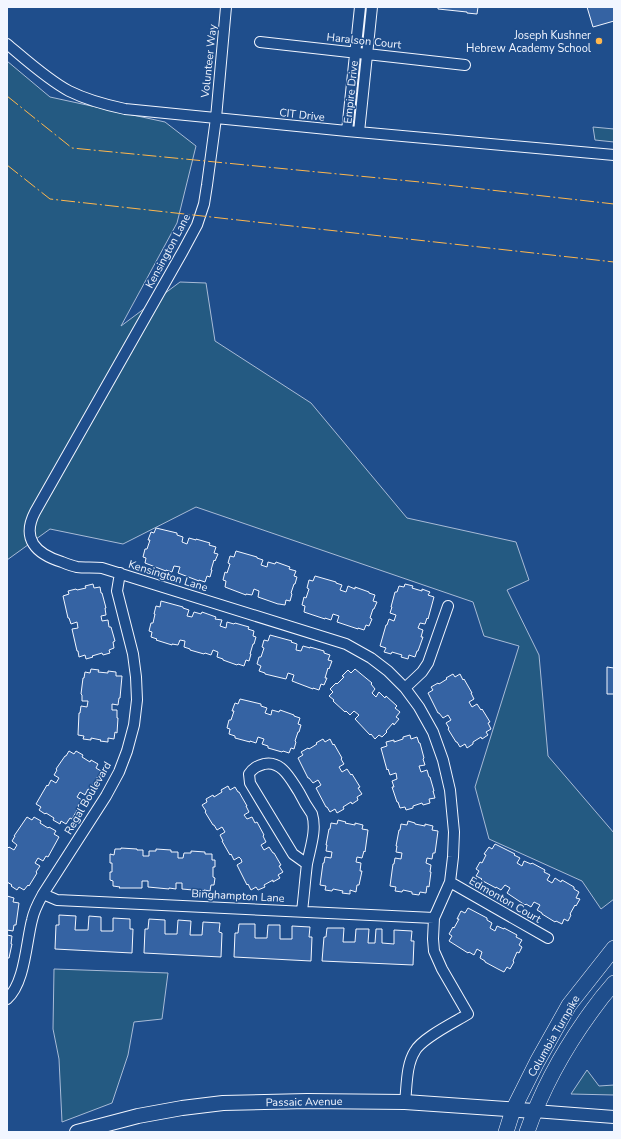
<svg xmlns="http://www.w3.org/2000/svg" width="621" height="1139" font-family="'Nunito Sans',sans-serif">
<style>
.green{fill:#245a82;stroke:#a8bbd7}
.building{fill:#3563a3;stroke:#f2f6ff}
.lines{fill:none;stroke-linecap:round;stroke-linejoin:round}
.minor-casing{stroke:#f2f6ff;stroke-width:12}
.tertiary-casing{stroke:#f2f6ff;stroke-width:14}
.secondary-casing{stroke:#f2f6ff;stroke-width:16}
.primary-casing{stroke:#f2f6ff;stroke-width:16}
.minor{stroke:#1f4e8c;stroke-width:10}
.tertiary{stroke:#1f4e8c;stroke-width:12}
.secondary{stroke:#1f4e8c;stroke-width:14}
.primary{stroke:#1f4e8c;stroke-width:15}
.power{stroke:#ffb74d;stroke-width:1;stroke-dasharray:14 3 2 3;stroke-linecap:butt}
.poi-dot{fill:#ffb74d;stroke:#1f4e8c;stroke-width:1.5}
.labels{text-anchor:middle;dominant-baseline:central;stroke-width:3;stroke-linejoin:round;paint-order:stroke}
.poi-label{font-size:11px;fill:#f2f6ff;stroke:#1f4e8c;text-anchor:end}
.street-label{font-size:11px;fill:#f2f6ff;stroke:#1f4e8c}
</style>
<rect width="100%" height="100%" fill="#1f4e8c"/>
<path class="green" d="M7,61L50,97L165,122L196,146L177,223L121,326L180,282L206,283L215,341L311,403L407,518L516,542L529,580L507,590L539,655L548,756L614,833V899L601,909L582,881L489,839L475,787L519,646L484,636L473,602L196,507L123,544L50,529L7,560Z
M593,127L614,129V142L595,140Z
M54,969L168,973L162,1019L134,1022L128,1055L112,1103L62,1122L59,1059L53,1029Z
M587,1070L599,1086L614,1085V1095L571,1094Z"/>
<path class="building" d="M438,7H478L477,14L467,13V12L438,9Z
M587,7H614V21L593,27Z
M156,528L177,533V535L183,537L182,542L187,544L189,538L196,540V539L210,543L209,545L216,547L214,553L218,554L215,561L214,560L211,570H212L210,577L207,576L205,582L199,580V581L178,573L180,567L174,566L172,572L166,570V571L145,563L146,558L143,557L145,549H147L150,540H148L151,532L154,533Z
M236,551L257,557V558L263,560L261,565L267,567L268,562L275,564L276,562L290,567L289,569L296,571L294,576L297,577L295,584H294L291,593L292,594L290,601L286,600L285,605L279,604H278L258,597L259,591L254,589L252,595L246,594V595L225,587L226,581L223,580L225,572L227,573L230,564L228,563L230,556L234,557Z
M315,576L336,582V583L342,585L340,590L346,592L348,586L355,589V587L369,592V593L375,595L373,601L377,602L374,609H373L370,618L372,619L369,626L366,625L364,630L358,628V629L337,622L339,616L333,614L331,620L325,618V619L304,612L305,606L302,605L304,597L306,598L309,589L307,588L309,580L313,581Z
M93,584L94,588L100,587L101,593H102L106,608H105L106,615L101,616L102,621L108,620L109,627H111L115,641L113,642L114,648L109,650L110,653L103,655L102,653L92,656L93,657L86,659L85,655L79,657L78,651H77L72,629L78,628L77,622L71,624L69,618H68L63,596L69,594L68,591L76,589L77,590L86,588L85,586Z
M405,584L413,586L412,588L422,591V589L430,592L428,595L434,597L428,619L427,618L425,624L420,623L418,628L423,630L421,637H423L418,651H417L415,657L409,655L408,659L401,657L402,655L392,652L391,654L384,652L386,648L380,646L386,625H387L389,619L394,621L396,615L390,613L392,607H391L395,592H397L399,586L404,587Z
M161,601L183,607V608L189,610L187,616L192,617L194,612L201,614L202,612L216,617L215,619L222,620L220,626L226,628L227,622L234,624L235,623L249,627L248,629L254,631L253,636L256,637L254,644H253L250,654H251L249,661L246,660L244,666L238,664L237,665L223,660V659L217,657L218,652L213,650L211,655L205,653L204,654L190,650V649L184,647L185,641L180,640L178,645L172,644V645L156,640L157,639L151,637L152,632L149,631L151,623H153L155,614H154L156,606L160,607Z
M270,635L292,641L291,642L297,644L296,650L301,651L303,646L310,648V647L324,651V653L330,655L328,660L332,661L329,669L328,668L325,678H327L324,685L321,684L319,690L313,688V689L292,681L294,675L288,673L286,679L265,674V673L259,671L261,666L257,664L259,657H261L264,648L262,647L264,640L268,641Z
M607,667L614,668V694H607Z
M91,669L99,670L98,672L108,673V671L116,672V676H122L120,698H119L118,705L112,704V710H117V718H118L117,733L115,732L114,739L108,738V742L100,741L101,740L91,738V740L83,739L84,736L78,735L79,713H80L81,706L87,707L88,701H82V695L81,694L83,678H84L85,672L90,673Z
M355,669L372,683L371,684L375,689L372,693L376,697L379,692L385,698L386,696L397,706L395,708L400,712L396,717L399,719L394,725L393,723L386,731L387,732L382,737L379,735L375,739L371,734L370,735L355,719L359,715L354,711L350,715L346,711L345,712L333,701L334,700L329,696L333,692L330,689L336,683L337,684L344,677L342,676L348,670L351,673Z
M453,674L455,677L460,674L463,680L464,679L472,693H471L474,699L469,702L472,707L477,704L481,710L482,709L490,722L488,723L491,729L486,732L488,735L482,739L481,737L473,742V744L467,748L465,744L460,747L457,742H456L448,729L449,728L446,723L451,720L448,715L443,718L439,713H438L428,693L433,690L431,687L438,683L439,684L447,679L446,678Z
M240,699L261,704V706L267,708L265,713L271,715L272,710L279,712L280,710L294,715V716L300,718L298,724L301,725L299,732H298L295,741L296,742L294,749L291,748L289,753L283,751L282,752L268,748V746L262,744L264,739L258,737L256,743L250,741V742L235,738V736L229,734L230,729L227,728L229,720H231L234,711H232L235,703L238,704Z
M410,735L411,739L417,737L419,743H420L424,758L423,759L425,765L419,766L421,772L427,770L429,777H430L434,791H433L435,798L429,799L430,803L423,805L422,803L413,806V808L406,810L405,807L400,808L398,802H397L392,787H394L392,781L397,779L396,773L390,775L388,769L387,770L381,748L387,746L386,742L394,740V742L403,739V737Z
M323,739L325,742L330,739L333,745L334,744L342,758L341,759L344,764L339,767L342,772L347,769L351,775L352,774L360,787L358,788L362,794L357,797L358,800L352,804L351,802L343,807L344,809L337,813L335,809L330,812L327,807H326L316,788L321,785L318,780L313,783L309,778H308L298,758L303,755L301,752L308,748L309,749L317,744L316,743Z
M69,751L74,754L76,751L83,755L82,757L90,762L91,760L98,764L96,768L101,771L90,790L88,789L85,795L80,792L77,797L82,800L78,806L79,807L72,819L70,818L66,824L61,821L60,824L53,820L54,818L46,813L45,814L39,810L41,807L36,804L47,785L48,786L51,780L56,783L59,778L54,775L57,770L56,769L65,756H66Z
M228,786L230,790L235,787L238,792H239L247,806H246L249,812L244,815L247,819L252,817L255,823L257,822L264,835L263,836L266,842L261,845L264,850L269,847L273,853H274L281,865L279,866L283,872L278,875L280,878L273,882V880L264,885L265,887L258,890L256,887L251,890L248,884L247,885L237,865L242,862L241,859L239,857L234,860L231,854L230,855L222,841H223L220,835L225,832L222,827L217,830L214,825H213L205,812L206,811L202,805L207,802L206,799L213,795L214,797L222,792L221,790Z
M27,817L32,820L34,817L41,821L40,823L48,828L49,827L56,831L54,834L59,837L48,857L46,856L43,861L38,858L35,863L40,866L36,872L37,873L29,886L28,885L24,890L19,887L17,890L11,886L12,885L7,882V849L9,847L14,850L17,845L12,841L15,836H14Z
M338,820L346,822L345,823L355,825V823L363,825L362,829L368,830L365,852L364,851L362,858L357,857L356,862L361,863L360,871H362L359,885H357L356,892L350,890V894L342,893L343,891L333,889L332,891L325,890L326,886L320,885L323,863H324L325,857L331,858L332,852L326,851L327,845H326L329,829H330L331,823L337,824Z
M408,821L415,823V824L425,826V824L433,826L432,830L438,831L435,853H433L432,859L427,858L426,863L431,865L430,872H431L429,887L427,886L426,893L420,892L419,895L412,894V892L403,890L402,892L395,891L396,887L390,886L393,864H394L395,858L401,859L402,853L396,852L397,846H396L399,830H400L401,824L407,825Z
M495,844L515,854L514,855L520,858L517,863L522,866L524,861L531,864L532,863L545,870L544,872L550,875L547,880L552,883L555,878L561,882L562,880L574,887V889L579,892L576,898L580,899L576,906L575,905L570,914L571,915L568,921L564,919L562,924L556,921L555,922L542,914V913L537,910L540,905L534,902L531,907L526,904L525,905L507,893L510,888L505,885L501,890L496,887V888L481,880L482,879L476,876L479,871L476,869L480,862L482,863L486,855L484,854L489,847L492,849Z
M121,848L137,849V850H143V856H149V851H156V849L171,850V852H178V858H183L184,853H191V851L205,852V854H212V860H215V867H213V877L215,878L214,885H211L210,891L204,890V891L182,889V883H176V889L169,888V889L148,887V881H142V888H119L120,887L113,886V881L110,880V872H112V863H110V854L114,855L115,849H121Z
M7,896L14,898L13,902L19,903L16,925H14L13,931L7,930V932Z
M468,908L487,918V920L492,923L490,928L495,931L497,926L504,929V928L517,935L516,937L522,940L519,945L522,947L519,953L517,952L513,961L514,962L510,969L507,967L504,972L498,969L485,962V961L480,958L482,952L477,949L474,955L469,952L468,953L449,941L452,936L449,934L453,927L454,928L459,919H457L461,911L465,913Z
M59,915L76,916L75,930H88L89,916L101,917V931H113V918L130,919V929H133L132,953L55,949L56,925H59Z
M149,919L165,920V934H177L178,920L191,921L190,935H202L203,922L220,923L219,932L222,933L221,957L144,953L145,929H148Z
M239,924H255V938H267L268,925H280V939H292V926L310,927L309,937H312L311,961L234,957L235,933H238Z
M327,928H344L343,942H355L356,929H369L368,943H375L376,929H382V943L394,944V930L412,931L411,941H414L413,965L322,961L324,937H326Z
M7,935L12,936L11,944H12L9,958H7V960Z"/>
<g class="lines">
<g class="minor-casing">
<path id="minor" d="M226,7L216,118L207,185L204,204L197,225L183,251L35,512C21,539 36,554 62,562C67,564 72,566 77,567C85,568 93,567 102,568L346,644L371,658L388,671L405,688L419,707L433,732L443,760L450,790L454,832L453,857L450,882L434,918L433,939L434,951L442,969L468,1014C455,1022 422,1038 415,1051C406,1065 407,1086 405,1102
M260,42L465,65
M7,44C25,59 48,80 69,91C87,100 106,105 125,109L347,131L614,155
M347,131L360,7
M359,132L372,7
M405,688L422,672L428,663L448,606
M450,882L548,938
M43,894L57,900L434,918
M302,911C304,895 305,880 307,864C310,848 317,830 312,814C307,807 303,800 299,792C291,780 282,760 264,764C257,766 253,768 249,774L250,783L293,854L307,864
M7,999C25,983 26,943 32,920C34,910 38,903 43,894L106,796L119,772L127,751L134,725L137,700L136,677L133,654L117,591L120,573"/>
</g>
<g class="tertiary-casing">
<path id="tertiary" d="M534,1111L614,1117"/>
</g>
<g class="secondary-casing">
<path id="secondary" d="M77,1132L138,1116L182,1108L223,1103L307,1101L405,1102L534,1111"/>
</g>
<g class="primary-casing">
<path id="primary" d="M506,1132L513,1110L537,1062L569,1005L614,948
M527,1132C542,1089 564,1049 591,1012C598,1002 606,992 614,983"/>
</g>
<use href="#minor" class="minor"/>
<use href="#tertiary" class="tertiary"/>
<use href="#secondary" class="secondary"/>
<use href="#primary" class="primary"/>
<path class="power" d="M7,96L72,148L420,182L614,204
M7,165L50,199L614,262"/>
</g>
<circle class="poi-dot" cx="599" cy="41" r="4"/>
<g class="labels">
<g class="poi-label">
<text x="591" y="35">Joseph Kushner<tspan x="591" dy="13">Hebrew Academy School</tspan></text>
</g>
<g class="street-label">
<text transform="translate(364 41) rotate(6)">Haralson Court</text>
<text transform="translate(209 61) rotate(-84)">Volunteer Way</text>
<text transform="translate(351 92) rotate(-84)">Empire Drive</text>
<text transform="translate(302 115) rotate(6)">CIT Drive</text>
<text transform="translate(168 251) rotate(-62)">Kensington Lane</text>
<text transform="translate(168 576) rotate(17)">Kensington Lane</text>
<text transform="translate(88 798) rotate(-60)">Regal Boulevard</text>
<text transform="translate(238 896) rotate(3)">Binghampton Lane</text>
<text transform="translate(505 900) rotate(30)">Edmonton Court</text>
<text transform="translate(554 1036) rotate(-60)">Columbia Turnpike</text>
<text transform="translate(304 1102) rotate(-1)">Passaic Avenue</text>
</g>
</g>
<rect width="621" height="1139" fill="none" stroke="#f2f6ff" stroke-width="16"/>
</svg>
